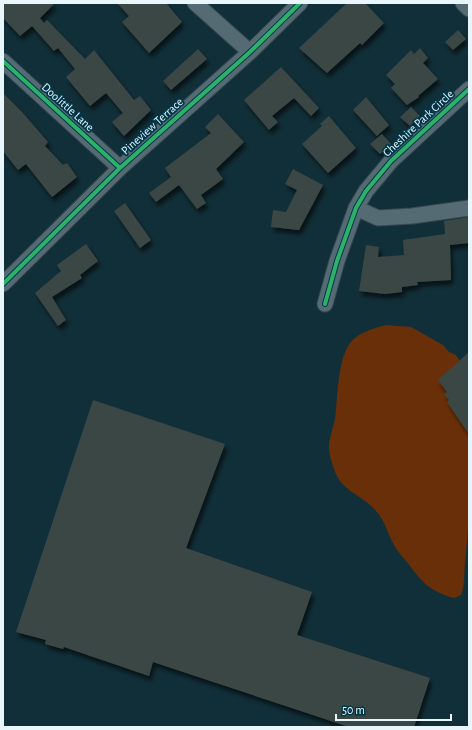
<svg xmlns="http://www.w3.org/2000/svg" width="472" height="730" font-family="'Alegreya Sans',sans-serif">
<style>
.green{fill:#692f08}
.building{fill:#3b4744;filter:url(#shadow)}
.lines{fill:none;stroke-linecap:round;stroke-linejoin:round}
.minor-casing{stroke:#37484e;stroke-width:17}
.minor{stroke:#546b74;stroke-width:15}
.cycleway-casing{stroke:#003749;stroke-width:6}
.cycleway{stroke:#2db169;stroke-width:4}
.labels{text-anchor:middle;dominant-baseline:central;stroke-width:3.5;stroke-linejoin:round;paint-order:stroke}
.street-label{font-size:12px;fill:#e9f6fb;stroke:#003749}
</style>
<defs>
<filter id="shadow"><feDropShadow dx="2.5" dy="4.5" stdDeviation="2" flood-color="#0009"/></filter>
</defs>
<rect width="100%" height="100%" fill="#112f38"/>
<path class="green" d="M386,325L411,327L443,345L449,352L456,355L469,376C469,438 472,500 465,562C464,574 465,584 461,595L454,598C429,591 422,582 407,562C402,556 396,550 393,543C387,532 385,521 376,511C362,494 342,493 334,469C332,463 329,454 329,448C329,439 333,428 335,419C338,397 337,359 351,342C359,332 375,328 386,325Z"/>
<path class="building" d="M3,3H55L40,18L44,23L47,20L85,59L94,50L134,100L140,96L151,110L124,136L112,122L123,113L106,93L90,106L66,77L75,69L58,48L54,51L32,26L20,36L3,18Z
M117,3H166L182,22L149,53L122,22L129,16Z
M347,3H365L384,23L362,45L360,43L327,73L299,48Z
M458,30L466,39L453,50L445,42Z
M420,48L428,58L423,63L438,79L418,96L419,97L407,105L391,88L395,84L386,75L411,50L414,54Z
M198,49L207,59L171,90L163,81Z
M281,67L319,108L311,116L294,98L272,116L278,122L269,130L244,100Z
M3,93L22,112L48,142L45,146L63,165L67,163L77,177L52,197L26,164L18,170L3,151Z
M366,97L389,125L377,136L353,110Z
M411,107L420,116L410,126L400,117Z
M218,114L244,142L216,169L223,179L201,195L206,203L197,209L179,185L156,202L149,193L171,177L165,168L211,133L205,127Z
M329,116L356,148L328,173L302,144L322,126L320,124Z
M382,134L391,144L380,154L370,144Z
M293,169L323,185L299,230L271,227L273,210L286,212L297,190L285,184Z
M125,203L151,240L140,248L114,211Z
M469,217V243L450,245L451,280L417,282L418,285L402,287V292L385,294L359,291L366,245L379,247L378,257L404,255L403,240L445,234L444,221Z
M86,244L98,261L80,275L82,278L52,297L66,320L58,326L35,293L61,271L57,265Z
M469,352V434L447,402L449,400L444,394L447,392L438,380Z
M93,400L225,444L186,548L312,592L297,635L430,678L414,727H349L153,662L149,676L64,647L63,649L45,644L46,640L16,632Z"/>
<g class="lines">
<g class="minor-casing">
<path id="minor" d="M195,3L250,52
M463,3L469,9
M3,61L120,168
M356,208L378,218L412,216L469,208
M3,284L120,168L250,52L300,3
M325,304L337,261L356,208L366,191L391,161L469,89"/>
</g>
<use href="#minor" class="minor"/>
<g class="cycleway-casing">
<path id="cycleway" d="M3,61L120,168
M3,284L120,168L250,52L300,3
M325,304L337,261L356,208L366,191L391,161L469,89"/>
</g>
<use href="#cycleway" class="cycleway"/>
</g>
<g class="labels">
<g class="street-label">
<text transform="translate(68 107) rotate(42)">Doolittle Lane</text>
<text transform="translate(418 123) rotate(-43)">Cheshire Park Circle</text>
<text transform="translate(152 126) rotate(-42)">Pineview Terrace</text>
</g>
</g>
<rect width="472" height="730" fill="none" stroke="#e9f6fb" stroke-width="8"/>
<path d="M336 714v6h115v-6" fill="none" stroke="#e9f6fb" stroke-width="2"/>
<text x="342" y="714" font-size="12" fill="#e9f6fb" stroke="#003749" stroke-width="3" paint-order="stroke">50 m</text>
</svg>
